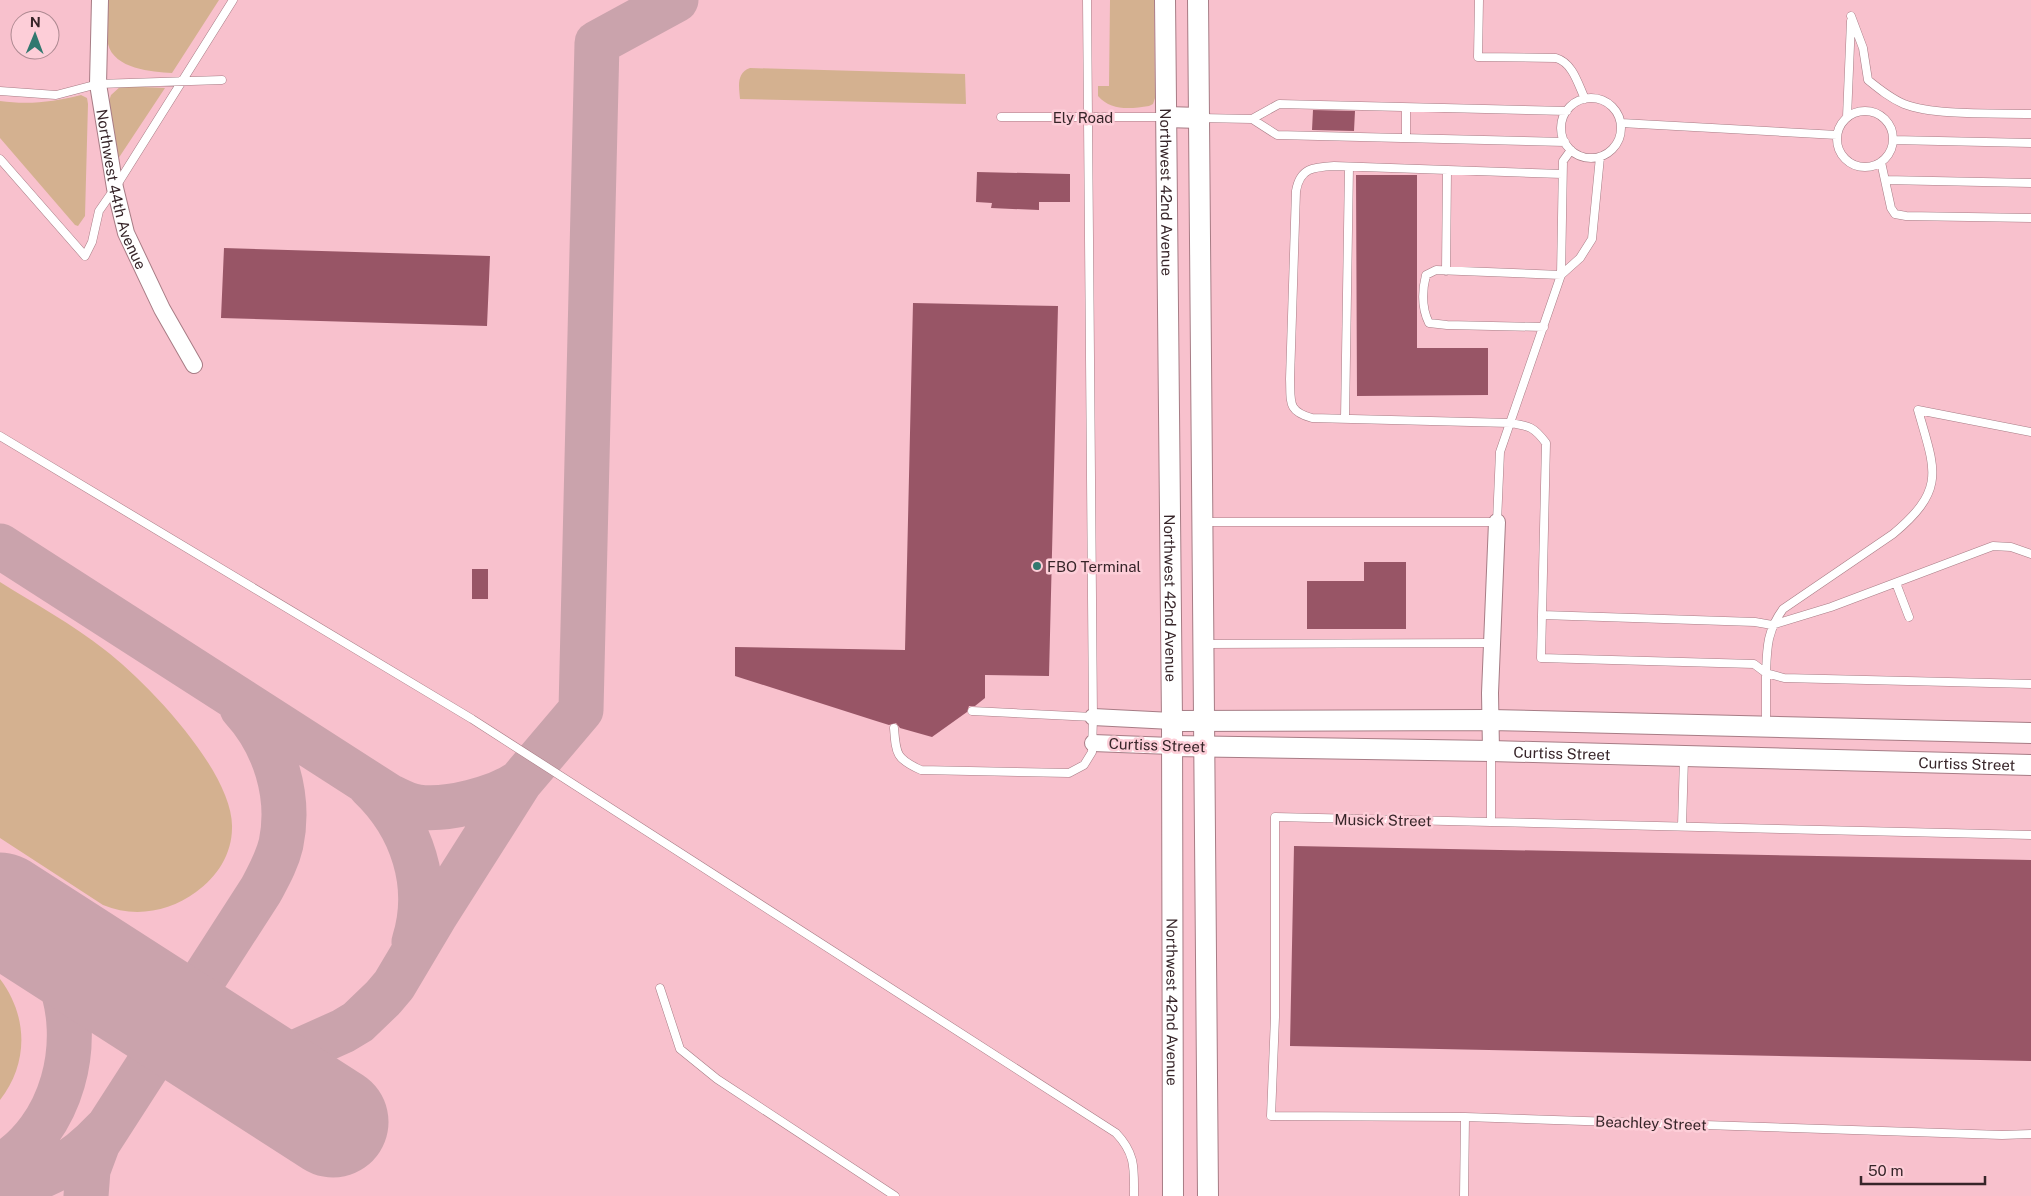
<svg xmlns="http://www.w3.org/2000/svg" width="2031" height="1196" font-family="'Public Sans',sans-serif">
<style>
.built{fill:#f8c1cd;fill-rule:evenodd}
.grass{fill:#d4b190}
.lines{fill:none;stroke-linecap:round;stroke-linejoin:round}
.taxiway{stroke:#caa3ac;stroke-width:45}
.runway{stroke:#caa3ac;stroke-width:111}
.building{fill:#985566}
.service-casing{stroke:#a77c85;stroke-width:9}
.minor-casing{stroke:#a77c85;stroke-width:18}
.tertiary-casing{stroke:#a77c85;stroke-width:22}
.service{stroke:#fff;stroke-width:8}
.minor{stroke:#fff;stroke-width:16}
.tertiary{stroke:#fff;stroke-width:20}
.poi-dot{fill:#31786f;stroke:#fdced8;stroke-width:2}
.labels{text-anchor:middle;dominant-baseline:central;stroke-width:5;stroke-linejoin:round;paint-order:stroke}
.street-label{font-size:15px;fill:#372529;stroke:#fdced8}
.poi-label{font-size:15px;fill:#372529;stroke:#fdced8;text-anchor:start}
</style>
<rect width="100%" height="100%" fill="#fdced8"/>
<path class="built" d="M0,0H2031V1196H0ZM20,20H50V50H20Z"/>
<path class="grass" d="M108,0H219L172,73C152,72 114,69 108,44C105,30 108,14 108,0Z
M1110,0H1154L1155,98L1153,104L1149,106C1130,109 1111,111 1098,96V86H1109Z
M750,68L965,74L966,104L740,99C739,87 736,73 750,68Z
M121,86L165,88L118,159L109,101L111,95Z
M81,95L87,98L88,104L85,216L78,226L75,225L0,138V101C28,105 54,102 81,95Z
M0,582C35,604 72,624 105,650C147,682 234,773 232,828C232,854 217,877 196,892C169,912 134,918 103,905L0,838Z
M0,979C28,1016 29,1063 0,1100Z"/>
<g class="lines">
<path class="taxiway" d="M0,546L389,796C398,800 408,806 418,807C447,811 497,798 520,782
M370,786C412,826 432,885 414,942
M254,1071L343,1031L358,1022L383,998L394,985L435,916L520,782L581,710L597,43L676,0
M0,1166C63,1130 85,1041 58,976C49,952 28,934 11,915
M0,1185C42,1183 76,1161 104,1131
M86,1196L88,1170L98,1143L261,890C269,875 277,861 281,844C291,796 275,744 242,708"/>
<path class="runway" d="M0,908L333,1122"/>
</g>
<path class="building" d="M1313,110L1355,111L1354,131L1312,130Z
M977,172L1070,174V202H1039V210L991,208L992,203L976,202Z
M1356,175H1417V348H1488V395L1357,396Z
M224,248L490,256L487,326L221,318Z
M913,303L1058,306L1049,676L985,675V698L975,706H969L967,712L932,737L900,728L896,723L889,725L873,720L735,676V647L905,650Z
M1364,562H1406V629H1307V581H1364Z
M472,569H488V599H472Z
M1294,846L2031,860V1061L1290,1046Z"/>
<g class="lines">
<g class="service-casing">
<path id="service" d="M1087,0L1093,717
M1479,0L1478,57L1556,58C1573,63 1578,84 1585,99
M1851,16L1863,48L1868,80C1879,89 1890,98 1904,104C1935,116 1995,113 2031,114
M0,91L56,95L98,84L222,80
M1561 128a30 30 0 1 1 60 0a30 30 0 1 1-60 0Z
M1837 139a28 28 0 1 1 56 0a28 28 0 1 1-56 0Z
M1001,117H1166
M1847,117L1851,21
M1200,118L1252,119L1279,104L1567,111
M1252,119L1277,135L1565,142
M1621,123L1837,135
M1406,138V108
M1893,140L2031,143
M0,159L85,256L92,242L99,211L115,188L233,0
M1881,162L1891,208L1895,214L1906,216L2031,218
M1562,174L1334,166C1313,167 1300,168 1296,191L1290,379C1291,402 1287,411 1312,418L1510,423C1530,426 1534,427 1546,443L1541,658L1754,664L1766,673V726
M1885,180L2031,183
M1446,271L1447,171
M1544,327L1447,325L1429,323C1421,307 1422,291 1426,275L1436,270L1561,275L1580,258L1592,239L1600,157
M1345,419L1349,167
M2031,432L1918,410C1935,470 1947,489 1893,534L1783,609C1767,631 1767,647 1766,673L1784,678L2031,684
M0,436L472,719L1116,1133C1136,1154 1134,1169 1134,1196
M1202,522H1497L1500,452L1561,275L1563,161L1571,150
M1896,583L1909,617
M1542,615L1755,622L1772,625L1831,607L1993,546L2011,547L2031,554
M1204,644L1492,643
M894,728C896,754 896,759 921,770L1069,773L1084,765L1092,752L1093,717L972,711
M1491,751V822L1275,817V1017L1271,1116L1465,1117L2002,1135L2031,1134
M1491,822L2031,835
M1682,826L1684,758
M660,988L680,1049L717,1079L895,1196
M1464,1196L1465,1117"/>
</g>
<g class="minor-casing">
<g id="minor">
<path id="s1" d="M100,0L98,84L115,188L126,233L162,309L194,365"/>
<path d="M1093,717L1172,721"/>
<path d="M1093,743L1171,746"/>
<path d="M1491,751L1490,693L1497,522"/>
</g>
</g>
<g class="tertiary-casing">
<g id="tertiary">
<path id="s2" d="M1165,0L1172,721L1173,1196"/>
<path d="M1198,0L1208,1196"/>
<path d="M1166,117L1200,118"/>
<path d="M1172,721L1490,720L2031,733"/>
<path id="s3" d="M1171,746L1491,751L2031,765"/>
</g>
</g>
<use href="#service" class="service"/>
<use href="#minor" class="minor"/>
<use href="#tertiary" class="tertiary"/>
</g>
<circle class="poi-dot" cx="1037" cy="566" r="5"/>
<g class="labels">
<g class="street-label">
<text x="1083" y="117">Ely Road</text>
<text stroke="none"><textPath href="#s1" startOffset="192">Northwest 44th Avenue</textPath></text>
<text stroke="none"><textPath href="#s2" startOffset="192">Northwest 42nd Avenue</textPath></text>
<text stroke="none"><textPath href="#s2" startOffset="598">Northwest 42nd Avenue</textPath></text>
<text transform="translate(1157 745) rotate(2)">Curtiss Street</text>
<text stroke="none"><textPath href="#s3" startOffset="391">Curtiss Street</textPath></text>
<text stroke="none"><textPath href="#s3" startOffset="796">Curtiss Street</textPath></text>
<text transform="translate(1383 820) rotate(1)">Musick Street</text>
<text stroke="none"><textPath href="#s2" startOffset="1002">Northwest 42nd Avenue</textPath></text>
<text transform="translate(1651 1123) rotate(2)">Beachley Street</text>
</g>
<g class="poi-label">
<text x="1047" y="566">FBO Terminal</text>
</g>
</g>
<g transform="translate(35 35) rotate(1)"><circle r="24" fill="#fdced8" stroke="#ae8a92"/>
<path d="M0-4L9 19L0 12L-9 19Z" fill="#31786f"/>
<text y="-8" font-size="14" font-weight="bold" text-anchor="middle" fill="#372529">N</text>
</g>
<path d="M1861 1176v8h124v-8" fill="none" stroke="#372529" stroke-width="2.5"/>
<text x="1868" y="1176" font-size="15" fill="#372529" stroke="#fdced8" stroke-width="4" paint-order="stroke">50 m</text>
</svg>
